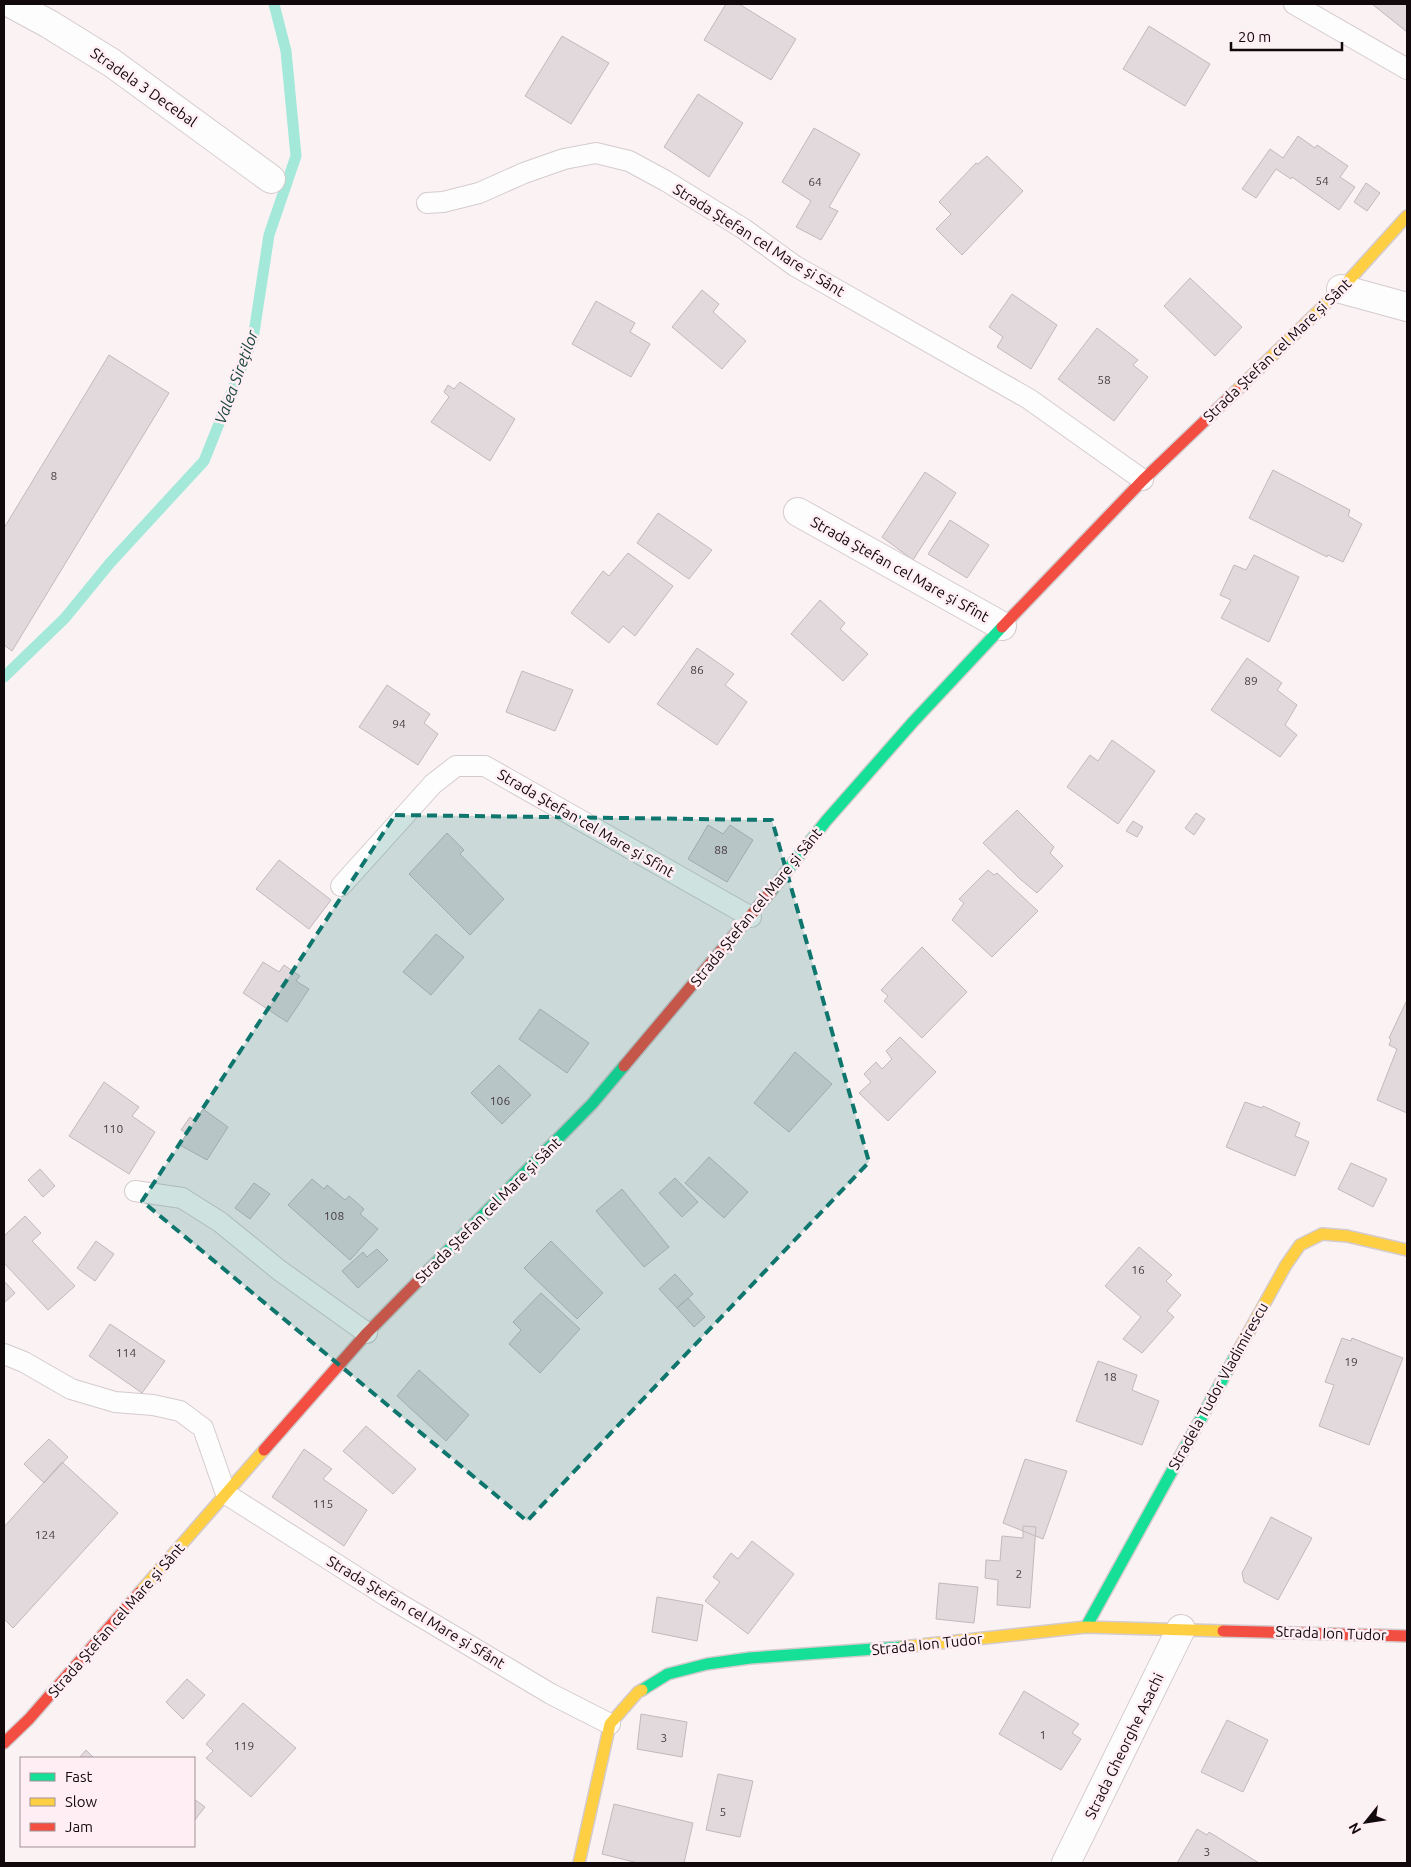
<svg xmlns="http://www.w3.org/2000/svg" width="1411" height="1867" font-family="Ubuntu,sans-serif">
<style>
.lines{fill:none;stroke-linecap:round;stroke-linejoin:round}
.stream{stroke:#a4e8d9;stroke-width:11}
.building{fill:#e2d9dc;stroke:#c3b9bc}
.lane-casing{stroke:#d4cbce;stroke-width:22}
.street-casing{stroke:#d4cbce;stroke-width:30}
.fast-casing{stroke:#d4cbce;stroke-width:14}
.slow-casing{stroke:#d4cbce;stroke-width:14}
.jam-casing{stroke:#d4cbce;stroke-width:14}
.lane{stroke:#fefdfd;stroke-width:20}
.street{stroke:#fefdfd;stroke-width:28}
.fast{stroke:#16e098;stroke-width:11}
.slow{stroke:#ffcf43;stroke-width:11}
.jam{stroke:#f24e42;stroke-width:11}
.marked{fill:#0f766e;fill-opacity:0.2;stroke:#0f766e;stroke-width:4;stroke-dasharray:10 6;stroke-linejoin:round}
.labels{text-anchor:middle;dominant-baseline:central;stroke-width:5;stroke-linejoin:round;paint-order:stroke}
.number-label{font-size:12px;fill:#463d40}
.street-label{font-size:15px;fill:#12090c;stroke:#ffeef3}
.water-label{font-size:16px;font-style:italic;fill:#1a473f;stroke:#ffeef3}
</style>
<rect width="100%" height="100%" fill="#fbf2f4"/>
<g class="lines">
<path class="stream" d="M4,677L65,618L110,563L204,461L253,339L269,235L296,156L286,51L274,4"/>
</g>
<path class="building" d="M726,4H739L796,39L771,80L704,40Z
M1372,4H1407V32Z
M1149,26L1210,64L1185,106L1123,69Z
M562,36L609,63L571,124L525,96Z
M698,94L743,123L709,177L664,147Z
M814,128L860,154L829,207L838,211L821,240L796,227L811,201L782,182Z
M1298,136L1315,148L1317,145L1348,166L1340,177L1355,187L1339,210L1292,177L1291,179L1276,169L1256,198L1242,189L1270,149L1283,158Z
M987,156L1023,191L962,255L936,229L951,214L939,202L976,163L978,164Z
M1366,183L1380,193L1367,211L1354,202Z
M1190,278L1242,327L1215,356L1164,306Z
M702,290L719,304L713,312L746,341L722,369L672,327Z
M1012,294L1057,325L1031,369L997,347L1003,337L989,327Z
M596,301L635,323L630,332L650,344L631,377L572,344Z
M1097,328L1138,360L1133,365L1148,377L1114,421L1058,379Z
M109,355L169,393L12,651L4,645V528Z
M460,382L515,419L490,461L431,422L449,397L444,392L448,385L454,389Z
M1273,470L1350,510L1348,516L1362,524L1343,562L1328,555L1327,557L1249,518Z
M925,472L956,493L913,560L882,537Z
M658,513L712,550L689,579L637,543Z
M950,520L989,545L967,578L928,554Z
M628,553L673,586L635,636L623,626L609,643L571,613L603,571L609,576Z
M1254,555L1299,577L1269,642L1221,618L1231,600L1220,595L1234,565L1246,570Z
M820,600L845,623L840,629L868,654L843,681L791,634Z
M697,648L734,674L725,685L747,702L717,745L657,704Z
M1247,658L1282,683L1277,690L1297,705L1285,725L1297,735L1280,757L1211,710Z
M522,671L573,690L555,731L506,712Z
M387,685L430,714L424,723L438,734L418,765L359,727Z
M1112,740L1155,771L1118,824L1067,787L1090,755L1098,761Z
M1017,810L1054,847L1050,853L1063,866L1037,893L1020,879L983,843Z
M1196,813L1205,819L1194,835L1185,828Z
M1133,821L1143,827L1137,837L1126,831Z
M708,825L723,834L730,825L753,840L727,882L688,859Z
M447,833L464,850L460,854L504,899L470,935L409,874Z
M279,860L331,900L309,929L256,889Z
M988,870L994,875L997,873L1038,911L992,957L952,920L964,903L959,899Z
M436,934L464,957L431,995L403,972Z
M922,947L967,992L922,1038L884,1001L888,996L881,990Z
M263,962L279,972L284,965L300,976L296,981L309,989L287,1022L243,993Z
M1406,1002L1407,1003V1113L1377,1100L1397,1049L1389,1045L1391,1040L1389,1038Z
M540,1009L589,1043L567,1073L519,1039Z
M900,1037L936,1072L888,1121L859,1093L871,1082L864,1074L876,1062L882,1069L892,1059L886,1051Z
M795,1052L832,1084L789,1132L754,1103Z
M499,1065L531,1095L502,1124L471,1093Z
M104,1082L139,1107L132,1116L155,1132L129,1174L69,1136Z
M1245,1102L1262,1108L1263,1106L1300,1123L1295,1136L1309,1142L1295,1176L1226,1147Z
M203,1109L228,1127L207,1160L180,1145L187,1133L181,1130L190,1117L195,1121Z
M709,1157L748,1192L724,1218L685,1183Z
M1351,1163L1387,1179L1373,1207L1338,1189Z
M40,1169L55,1186L43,1197L28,1180Z
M675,1178L698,1202L682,1217L659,1193Z
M312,1179L324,1189L327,1185L345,1200L349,1196L364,1209L360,1214L378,1229L350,1260L288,1205Z
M254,1183L270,1194L250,1219L235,1208Z
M622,1189L669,1247L644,1267L596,1211Z
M25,1216L41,1233L32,1241L75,1286L48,1310L4,1263V1236Z
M96,1241L114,1254L95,1281L77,1268Z
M551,1241L603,1293L577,1319L524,1268Z
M1139,1247L1172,1275L1166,1281L1181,1295L1167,1311L1174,1317L1142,1353L1123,1339L1141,1317L1105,1286Z
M377,1249L388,1260L358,1288L342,1271L363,1252L367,1257Z
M675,1274L693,1294L677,1308L659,1289Z
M4,1281L15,1293L4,1303Z
M541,1293L580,1329L540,1373L509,1344L521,1330L513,1322Z
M688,1298L705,1317L694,1327L677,1308Z
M110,1324L165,1361L142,1393L89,1356Z
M1342,1338L1351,1341L1352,1338L1403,1358L1369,1445L1319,1426L1334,1385L1325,1382Z
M1098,1361L1137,1375L1132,1390L1159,1401L1142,1445L1076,1421Z
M419,1370L469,1415L446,1441L397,1396Z
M366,1426L416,1469L393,1494L343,1451Z
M49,1439L68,1457L44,1483L24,1464Z
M304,1449L332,1469L323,1479L367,1510L344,1546L272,1497Z
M1025,1459L1067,1471L1043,1539L1003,1523Z
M62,1462L118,1513L13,1628L4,1619V1527Z
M1271,1517L1312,1538L1278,1600L1244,1582L1242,1573Z
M1023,1526L1036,1527L1030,1608L997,1605L998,1580L985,1578L986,1560L1000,1561L1002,1536L1023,1538Z
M752,1541L794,1574L748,1634L705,1601L720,1582L713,1577L731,1553L738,1559Z
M939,1583L978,1587L974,1623L936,1619Z
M657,1597L703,1605L697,1641L652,1632Z
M187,1679L205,1695L183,1719L166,1702Z
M1024,1691L1079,1724L1072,1733L1081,1739L1061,1770L999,1734Z
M243,1703L296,1748L251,1797L206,1758L213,1751L206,1744Z
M641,1714L687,1722L682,1757L637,1749Z
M1227,1720L1268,1740L1243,1792L1201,1772Z
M86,1750L94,1758H79Z
M718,1774L753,1781L740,1837L706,1830Z
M194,1799L205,1807L194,1821Z
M614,1804L693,1823L684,1863H638L602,1854Z
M1197,1829L1207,1835L1209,1832L1259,1863H1177Z"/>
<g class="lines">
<g class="lane-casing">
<path id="lane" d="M1294,4L1407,69
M427,203L443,202L479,193L524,173L564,159L596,153L629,161L666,181L744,229L795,266L1029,399L1143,480
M341,886L433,784L456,766H485L751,917
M135,1191L182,1198L220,1222L279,1270L367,1333
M4,1354L24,1362L71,1389L115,1402L153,1405L180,1411L203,1428L226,1494L388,1597L551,1694L610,1724"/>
</g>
<g class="street-casing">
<path id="street" d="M12,4L49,24L112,63L271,179
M1341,289L1407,307
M798,512L1002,626
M1066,1863L1181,1629"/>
</g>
<g class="fast-casing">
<path id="fast" d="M772,890L826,821L913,722L1002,627
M429,1270L592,1104L624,1066
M1086,1627L1236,1355
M642,1690L668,1674L707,1664L750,1658L902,1647"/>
</g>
<g class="slow-casing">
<path id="slow" d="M1236,391L1341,289L1407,216
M1236,1355L1286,1265L1300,1245L1322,1234L1347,1236L1407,1250
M140,1592L264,1450
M902,1647L1086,1627L1223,1631
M579,1863L610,1724L638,1692L642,1690"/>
</g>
<g class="jam-casing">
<path id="jam" d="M1002,627L1143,480L1236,391
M624,1066L772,890
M264,1450L367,1333L429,1270
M1223,1631L1407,1636
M4,1743L29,1719L140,1592"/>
</g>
<use href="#lane" class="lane"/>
<use href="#street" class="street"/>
<use href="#fast" class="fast"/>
<use href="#slow" class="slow"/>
<use href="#jam" class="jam"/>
</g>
<path class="marked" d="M395,815L772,820L869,1162L527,1521L142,1201Z"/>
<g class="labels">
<g class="number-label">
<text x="1322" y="180">54</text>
<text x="815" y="181">64</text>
<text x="1104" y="379">58</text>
<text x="54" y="475">8</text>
<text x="697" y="669">86</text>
<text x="1251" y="680">89</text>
<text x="399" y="723">94</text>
<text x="721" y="849">88</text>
<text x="500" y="1100">106</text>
<text x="113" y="1128">110</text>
<text x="334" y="1215">108</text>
<text x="1138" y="1269">16</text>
<text x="126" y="1352">114</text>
<text x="1351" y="1361">19</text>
<text x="1110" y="1376">18</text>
<text x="323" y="1503">115</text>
<text x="45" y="1534">124</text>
<text x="1019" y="1573">2</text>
<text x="1043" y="1734">1</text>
<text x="664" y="1737">3</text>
<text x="244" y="1745">119</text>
<text x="723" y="1811">5</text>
<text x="1207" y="1851">3</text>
</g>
<g class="street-label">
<text transform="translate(144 87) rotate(35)">Stradela 3 Decebal</text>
<text transform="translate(759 240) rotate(32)">Strada Ștefan cel Mare și Sânt</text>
<text transform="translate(1277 350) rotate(-44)">Strada Ștefan cel Mare și Sânt</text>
<text transform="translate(900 569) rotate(29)">Strada Ștefan cel Mare și Sfînt</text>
<text transform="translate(586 823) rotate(30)">Strada Ștefan cel Mare și Sfînt</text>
<text transform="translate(756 907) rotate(-51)">Strada Ștefan cel Mare și Sânt</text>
<text transform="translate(488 1210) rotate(-45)">Strada Ștefan cel Mare și Sânt</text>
<text transform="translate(1218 1386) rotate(-61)">Stradela Tudor Vladimirescu</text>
<text transform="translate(416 1612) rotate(31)">Strada Ștefan cel Mare și Sfânt</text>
<text transform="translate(116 1620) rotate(-49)">Strada Ștefan cel Mare și Sânt</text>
<text transform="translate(1331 1633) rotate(2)">Strada Ion Tudor</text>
<text transform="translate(927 1644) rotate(-6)">Strada Ion Tudor</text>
<text transform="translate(1124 1746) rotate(-64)">Strada Gheorghe Asachi</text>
</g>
<g class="water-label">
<text transform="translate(236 377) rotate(-70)">Valea Sireților</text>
</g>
</g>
<rect width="1411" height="1867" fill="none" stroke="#12090c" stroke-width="10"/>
<rect x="20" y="1757" width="175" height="90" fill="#ffeef3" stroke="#a09297"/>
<rect x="30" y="1773" width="25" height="8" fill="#16e098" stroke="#a09297"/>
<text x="65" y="1782" font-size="15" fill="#12090c">Fast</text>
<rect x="30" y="1798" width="25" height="8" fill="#ffcf43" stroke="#a09297"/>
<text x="65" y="1807" font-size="15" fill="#12090c">Slow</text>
<rect x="30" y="1823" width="25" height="8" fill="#f24e42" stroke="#a09297"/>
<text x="65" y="1832" font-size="15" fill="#12090c">Jam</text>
<g transform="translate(1366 1822) rotate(240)" stroke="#ffeef3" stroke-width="4" paint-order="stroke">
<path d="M0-4L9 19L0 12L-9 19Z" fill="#12090c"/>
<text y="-8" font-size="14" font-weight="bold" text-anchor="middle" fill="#12090c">N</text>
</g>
<path d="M1231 42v8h111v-8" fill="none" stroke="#12090c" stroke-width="2.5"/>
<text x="1238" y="42" font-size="15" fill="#12090c" stroke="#ffeef3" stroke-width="4" paint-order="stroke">20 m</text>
</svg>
